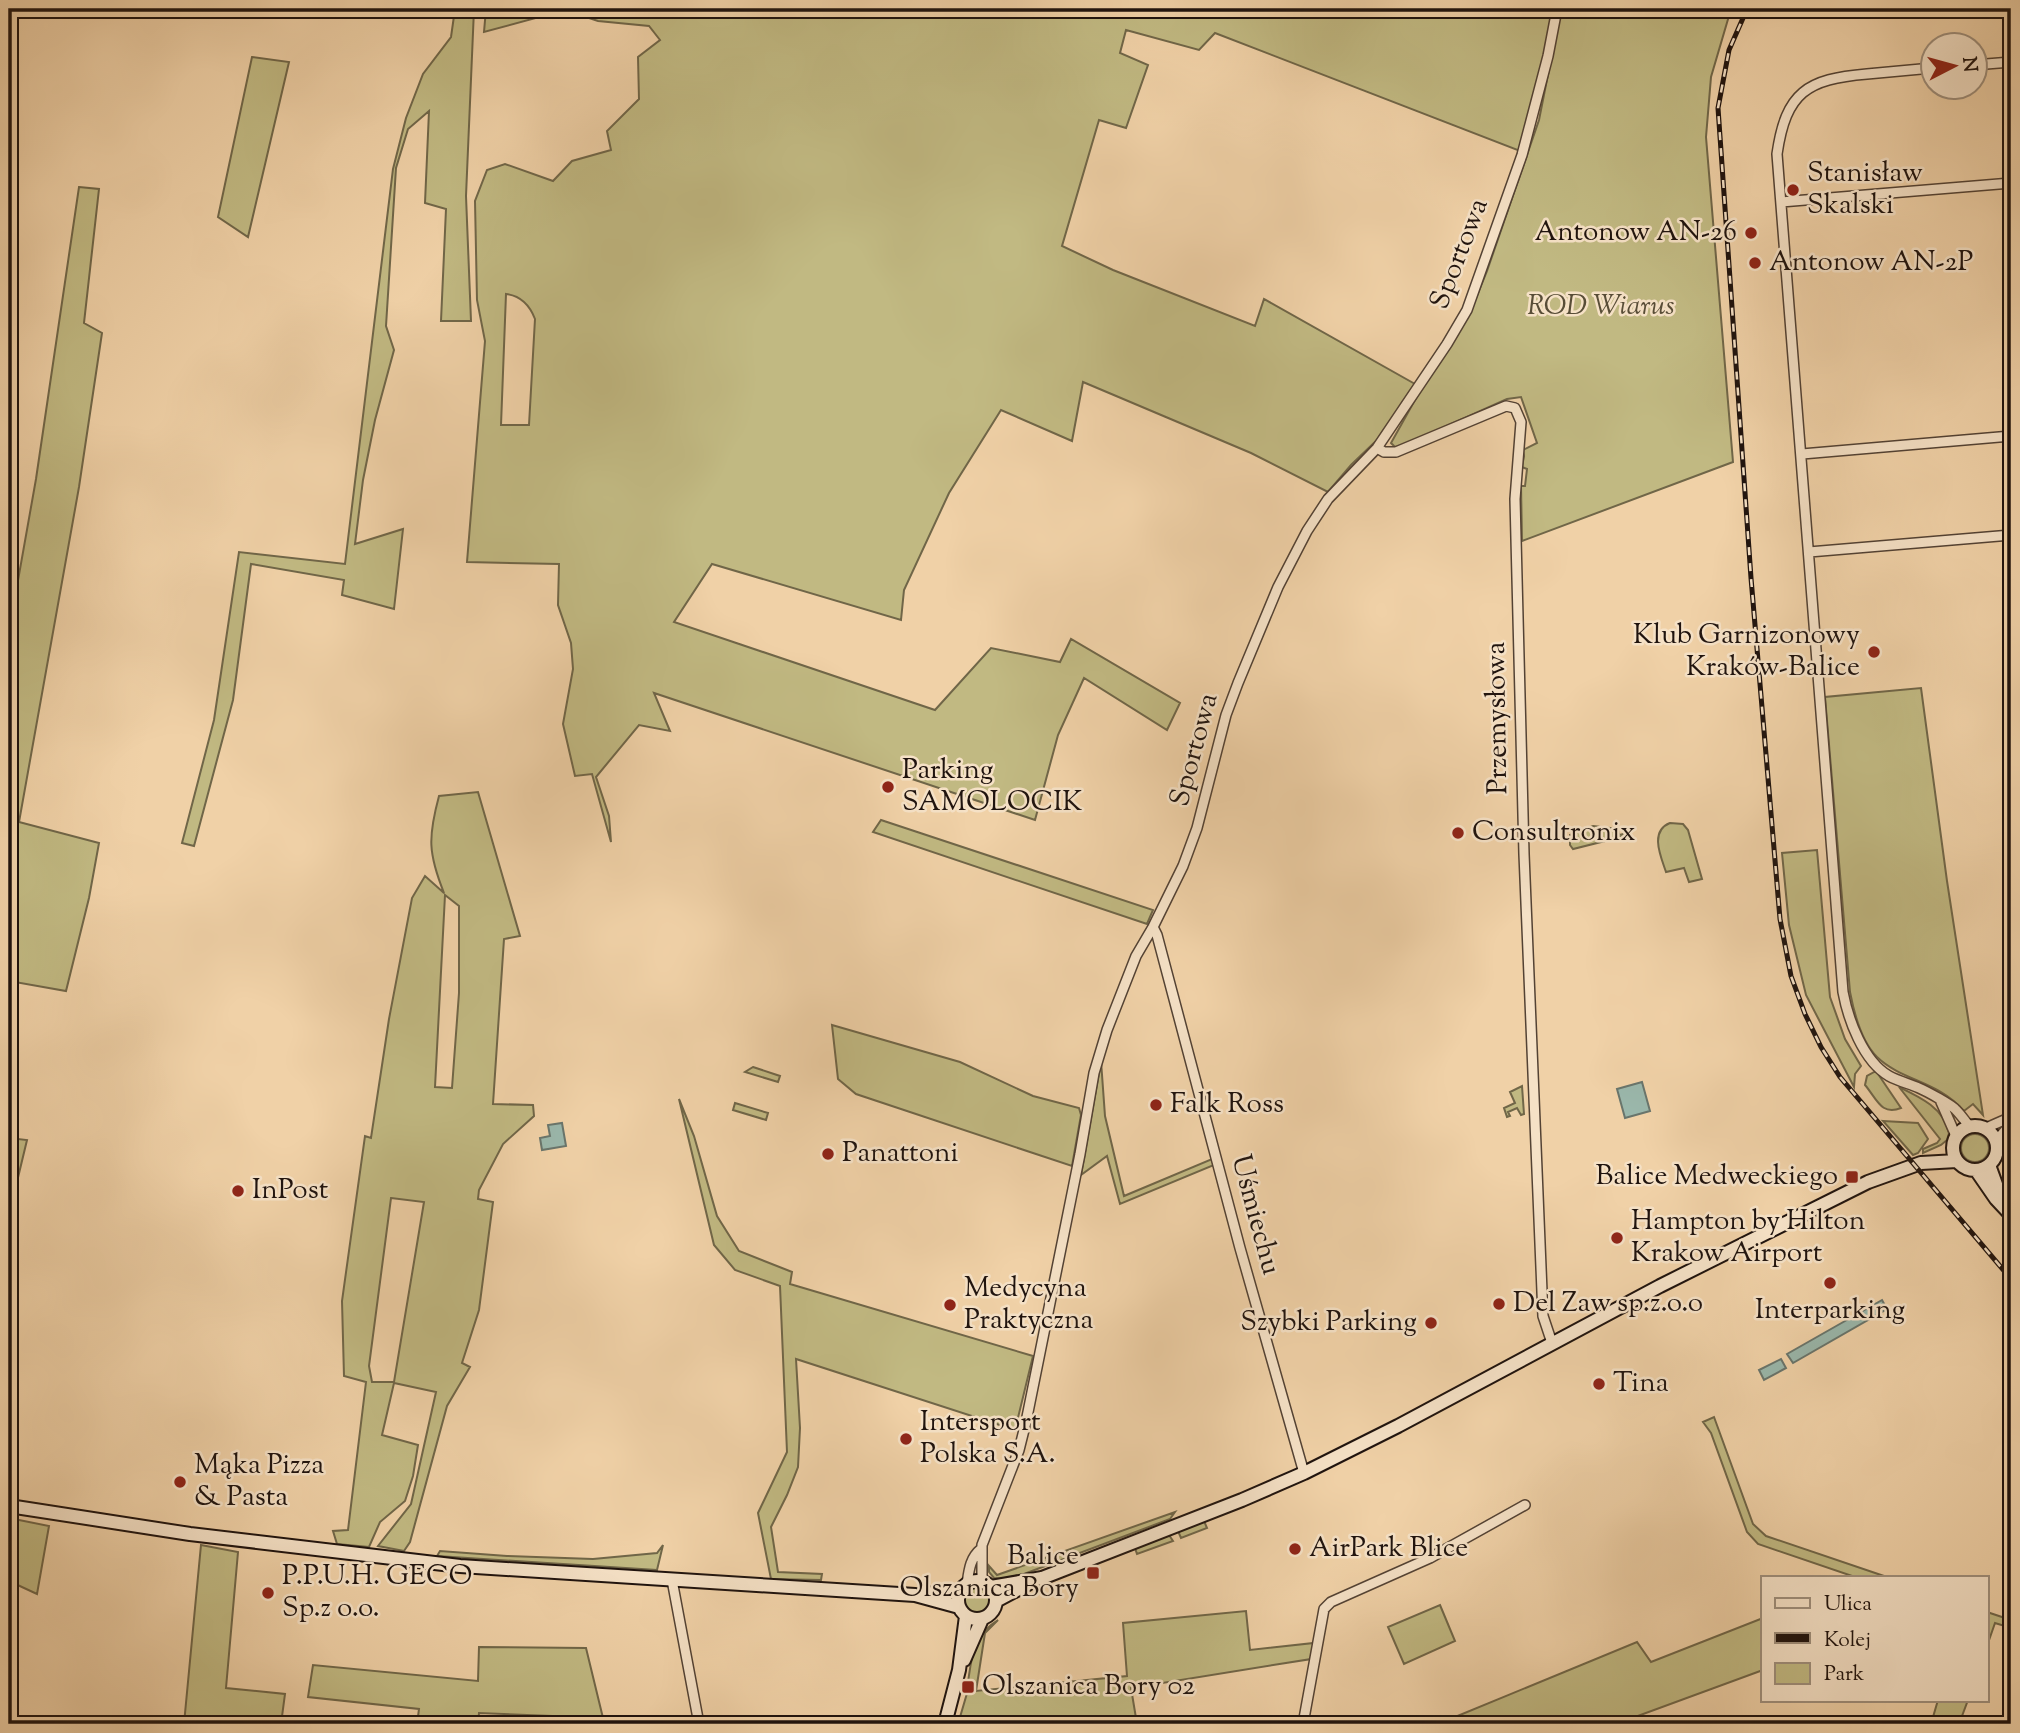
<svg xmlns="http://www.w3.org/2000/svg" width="2020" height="1733" font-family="'Sorts Mill Goudy',serif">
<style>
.green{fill:#c1b982;stroke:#706648;stroke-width:2;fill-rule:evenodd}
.water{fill:#9ab7ab;stroke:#69756c;stroke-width:2}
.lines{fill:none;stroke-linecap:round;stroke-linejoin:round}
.street-casing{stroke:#534234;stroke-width:12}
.secondary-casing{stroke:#1f130e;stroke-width:16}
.street{stroke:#f5e1c6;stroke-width:9}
.secondary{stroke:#f5e1c6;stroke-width:12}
.rail-casing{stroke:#1f130e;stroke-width:5}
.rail{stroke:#f5e1c6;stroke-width:2.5;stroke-dasharray:8;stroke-linecap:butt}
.poi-dot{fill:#8f2418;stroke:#f5e1c6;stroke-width:2.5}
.labels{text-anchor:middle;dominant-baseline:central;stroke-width:5;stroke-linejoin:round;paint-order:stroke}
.poi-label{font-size:28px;fill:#1f130e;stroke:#f5e1c6;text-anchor:start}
.street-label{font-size:28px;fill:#1f130e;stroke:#f5e1c6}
.park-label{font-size:28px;font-style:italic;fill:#584d37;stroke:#f5e1c6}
</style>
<rect width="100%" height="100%" fill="#f0d1a7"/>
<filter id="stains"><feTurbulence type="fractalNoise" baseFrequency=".00286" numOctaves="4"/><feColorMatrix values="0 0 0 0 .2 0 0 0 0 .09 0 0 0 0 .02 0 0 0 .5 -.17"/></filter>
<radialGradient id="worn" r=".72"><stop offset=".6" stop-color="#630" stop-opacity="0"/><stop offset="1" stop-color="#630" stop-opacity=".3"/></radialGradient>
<path class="green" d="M455,9H474L466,196L471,321H441L446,209L425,203L429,111L408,129L396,168L386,326L394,350L375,420L363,480L355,544L403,529L394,609L342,595L344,580L251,564L233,700L194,846L182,843L214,720L239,552L345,564L393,169L406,118L423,74L451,37Z
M486,9H1553L1536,92L1520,151L1215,33L1199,50L1126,30L1120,53L1148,65L1126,128L1099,120L1062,246L1113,270L1255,326L1264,299L1415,384L1377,440L1351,465L1328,492L1251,453L1083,382L1072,441L1001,410L949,493L904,590L901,620L712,564L674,622L935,710L991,648L1060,662L1071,639L1180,703L1167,730L1084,678L1058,735L1035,820L654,693L670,731L639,725L596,777L609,816L611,842L592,774L575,776L563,724L573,669L571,643L558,605L559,564L467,562L485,341L477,300L475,201L487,170L505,164L553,181L572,161L611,150L607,131L639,99L638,57L660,40L649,26L598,21L565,10L484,32ZM506,294C522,296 530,306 535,319L529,425H501Z
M1561,9H1731L1711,77L1706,137L1733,462L1522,541L1521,486H1525L1527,469L1522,467L1524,456L1523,450L1537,443L1521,397L1507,399L1402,446L1395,447L1391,443L1420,391L1456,336L1476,298L1487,271L1539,120Z
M252,57L289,62L248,237L218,217Z
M79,187L99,189L84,323L102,333L79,487L19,822L99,843L89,898L66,991L9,981V631L36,479Z
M1921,688L1947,881L1983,1115L1973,1104L1964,1111C1938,1081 1902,1081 1877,1057C1861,1041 1854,1013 1850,992L1825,697Z
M478,792L520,936L504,939L493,1104L533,1105L534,1116L503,1144L479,1190L478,1199L493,1202L479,1310L462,1363L470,1367L447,1406L410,1542L404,1551L378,1546L411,1504L436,1392L394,1383L382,1435L418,1445L413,1476L405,1501L380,1522L369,1547L337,1544L333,1531L348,1530L366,1382L344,1376L342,1301L365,1136L371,1138L389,1019L412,898L425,876L444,893C428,853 428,837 439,796ZM445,895L459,906V993L452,1088L435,1087ZM391,1198L424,1202L394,1382H372L369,1366Z
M881,820L1153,910L1147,924L873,832Z
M1670,823L1683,824L1688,830L1702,879L1689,882L1684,868L1666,872C1661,857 1649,831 1670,823Z
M1593,826L1618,829L1619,835L1624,834L1625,836L1573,849L1570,845V835Z
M1817,850L1830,997L1845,1039L1861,1066L1855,1074L1854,1087L1806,995L1789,925L1782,853Z
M832,1025L960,1062L1033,1096L1079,1108L1081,1115L1072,1166L856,1094L838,1079Z
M1101,1061L1105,1116L1124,1196L1212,1159L1214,1165L1120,1204L1107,1156L1081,1175Z
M753,1067L780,1076L778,1082L745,1072Z
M1876,1071L1901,1108C1881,1116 1877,1099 1865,1085L1867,1076Z
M1522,1086L1524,1114L1521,1115L1517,1108L1508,1112L1510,1116L1507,1117L1504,1108L1515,1103L1510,1092Z
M1899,1087C1920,1097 1944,1108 1949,1133L1947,1140L1941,1145L1923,1153V1149L1937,1143L1940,1139Z
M679,1099L694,1136L717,1216L739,1251L792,1272L790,1284L1033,1356L1015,1430L796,1359L800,1428L798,1467L787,1495L771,1527L778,1572L822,1574L821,1580L771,1579L758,1513L787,1452L780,1286L735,1270L714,1245Z
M735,1103L768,1113L766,1120L733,1110Z
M1883,1121L1918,1123L1928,1139L1918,1153L1913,1155Z
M1961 1148a14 14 0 1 1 28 0a14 14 0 1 1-28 0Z
M9,1138L27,1140L9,1215Z
M1714,1417L1753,1524L1766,1536L1887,1577H1855L1758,1544L1747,1532L1711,1433L1703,1422Z
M1175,1512L1170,1519L1024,1574L1002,1579L994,1578L989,1572V1566L997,1575Z
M9,1518L49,1526L37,1594L9,1581Z
M1204,1521L1207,1528L1181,1538L1178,1531Z
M1169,1535L1173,1541L1137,1554L1135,1548Z
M201,1545L238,1552L226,1688L285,1694L281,1724H184Z
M663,1545L657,1570L437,1556L440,1551L507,1556L593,1559L657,1553Z
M963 1600a14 14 0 1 1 28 0a14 14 0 1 1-28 0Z
M1440,1605L1455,1641L1404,1664L1388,1627Z
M1246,1611L1250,1650L1314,1643L1311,1659L1131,1688L1137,1724H958L970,1683L968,1682C972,1655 973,1635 998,1620L985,1633L976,1691L1127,1676L1123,1623Z
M1987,1612L2011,1620V1628L1995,1623L1987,1646Z
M1763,1618V1670L1616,1724H1438L1637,1642L1651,1662Z
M479,1647L586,1648L603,1718L479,1713L478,1724H417L419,1709L308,1697L313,1665L478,1681Z
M1938,1700H1968L1959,1724H1931Z"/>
<path class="water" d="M1642,1082L1650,1111L1625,1118L1617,1089Z
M562,1123L566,1146L542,1150L540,1138L550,1136L548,1125Z
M1882,1300L1887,1309L1793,1363L1787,1354Z
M1781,1359L1786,1368L1764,1380L1759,1370Z"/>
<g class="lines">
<g class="street-casing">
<path id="street" d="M1974,65L2011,62
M1932,68C1911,70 1889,72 1867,74C1807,79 1786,92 1777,154L1843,992C1848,1019 1863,1061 1889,1076C1898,1081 1910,1084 1919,1088C1926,1091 1952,1105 1956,1110C1961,1115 1965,1121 1970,1127
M1781,202L2011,183
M1377,448L1384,452H1396L1506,406L1515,408L1521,422L1515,499L1524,854L1543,1316L1552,1343
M1802,454L2011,436
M1809,552L2011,535
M1153,927L1157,935L1240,1248L1304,1473
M1941,1102L1956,1136
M1986,1128L2011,1117
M1996,1141L2011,1124
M672,1580L699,1724
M982,1582V1545L1019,1450L1026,1422L1080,1154L1094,1073L1107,1030L1136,956L1153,927L1183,866L1197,828L1226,715L1238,683L1278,587L1307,531L1328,499L1377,448L1447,344L1467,310L1522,155L1548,56L1557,9
M967,1584C969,1570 970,1558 981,1549
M1303,1724L1324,1609L1331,1602L1430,1558L1525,1505"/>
</g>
<g class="secondary-casing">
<path id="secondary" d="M1953 1148a22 22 0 1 1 44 0a22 22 0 1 1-44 0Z
M1989,1165L2001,1198
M1976,1170L1996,1199L2011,1215
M9,1506L190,1534L460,1566L915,1595L959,1607
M958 1600a19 19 0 1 1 38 0a19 19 0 1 1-38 0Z
M991,1587L1042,1578L1242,1500L1304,1473L1398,1426L1660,1286L1868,1182L1921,1163L1957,1161
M922,1594L959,1592
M996,1601L1028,1584
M964,1660L982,1619
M945,1724L959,1670L966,1616"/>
</g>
<use href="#street" class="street"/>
<use href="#secondary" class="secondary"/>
<g class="rail-casing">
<path id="rail" d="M1747,9L1729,50L1718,108L1751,578L1780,919L1791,976L1805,1014L1821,1047L1840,1077L2011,1279"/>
</g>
<use href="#rail" class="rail"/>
</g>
<g class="poi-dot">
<circle cx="1793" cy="190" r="7"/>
<circle cx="1751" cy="233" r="7"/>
<circle cx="1755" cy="263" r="7"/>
<circle cx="1874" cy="652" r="7"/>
<circle cx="888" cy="787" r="7"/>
<circle cx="1458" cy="833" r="7"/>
<circle cx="1156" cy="1105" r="7"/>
<circle cx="828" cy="1154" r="7"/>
<rect x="1845" y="1170" width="14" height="14" rx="3.5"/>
<circle cx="238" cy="1191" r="7"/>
<circle cx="1617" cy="1238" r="7"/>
<circle cx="1830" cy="1283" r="7"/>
<circle cx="1499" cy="1304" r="7"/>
<circle cx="950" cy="1305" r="7"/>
<circle cx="1431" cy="1323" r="7"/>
<circle cx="1599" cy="1384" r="7"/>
<circle cx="906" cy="1439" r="7"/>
<circle cx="180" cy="1482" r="7"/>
<circle cx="1295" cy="1549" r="7"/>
<rect x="1086" y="1566" width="14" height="14" rx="3.5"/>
<circle cx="268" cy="1593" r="7"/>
<rect x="961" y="1680" width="14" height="14" rx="3.5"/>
</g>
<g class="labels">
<g class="poi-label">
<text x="1807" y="174">Stanisław<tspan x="1807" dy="32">Skalski</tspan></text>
<text x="1737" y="233" text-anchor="end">Antonow AN-26</text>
<text x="1769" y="263">Antonow AN-2P</text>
<text x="1860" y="636" text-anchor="end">Klub Garnizonowy<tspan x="1860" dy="32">Kraków-Balice</tspan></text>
<text x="902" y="771">Parking<tspan x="902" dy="32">SAMOLOCIK</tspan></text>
<text x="1472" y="833">Consultronix</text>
<text x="1170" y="1105">Falk Ross</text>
<text x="842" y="1154">Panattoni</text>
<text x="1838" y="1177" text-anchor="end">Balice Medweckiego</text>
<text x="252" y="1191">InPost</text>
<text x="1631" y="1222">Hampton by Hilton<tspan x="1631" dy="32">Krakow Airport</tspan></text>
<text x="964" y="1289">Medycyna<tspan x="964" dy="32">Praktyczna</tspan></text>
<text x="1513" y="1304">Del Zaw sp.z.o.o</text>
<text x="1830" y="1311" text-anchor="middle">Interparking</text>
<text x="1417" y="1323" text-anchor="end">Szybki Parking</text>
<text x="1613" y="1384">Tina</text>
<text x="920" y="1423">Intersport<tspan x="920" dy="32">Polska S.A.</tspan></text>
<text x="194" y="1466">Mąka Pizza<tspan x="194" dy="32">&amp; Pasta</tspan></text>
<text x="1309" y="1549">AirPark Blice</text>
<text x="1079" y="1557" text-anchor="end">Balice<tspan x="1079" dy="32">Olszanica Bory</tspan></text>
<text x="282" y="1577">P.P.U.H. GECO<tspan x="282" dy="32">Sp.z o.o.</tspan></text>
<text x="982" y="1687">Olszanica Bory 02</text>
</g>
<g class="street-label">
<text transform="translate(1460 254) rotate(-69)">Sportowa</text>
<text transform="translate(1498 718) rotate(-91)">Przemysłowa</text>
<text transform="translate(1195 750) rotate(-75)">Sportowa</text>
<text transform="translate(1255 1215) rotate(75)">Uśmiechu</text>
</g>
<g class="park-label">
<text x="1601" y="307">ROD Wiarus</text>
</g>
</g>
<rect width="2020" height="1733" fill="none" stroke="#f0d1a7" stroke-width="35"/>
<rect x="10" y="10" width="1999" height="1712" fill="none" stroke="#1f130e" stroke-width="3.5"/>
<rect x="18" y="18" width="1985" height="1698" fill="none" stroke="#1f130e" stroke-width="2"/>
<rect x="1761" y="1576" width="228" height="126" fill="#f5e1c6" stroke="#9f8f7c" stroke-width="2"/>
<rect x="1775" y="1598" width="35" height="10" fill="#f5e1c6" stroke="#9f8f7c" stroke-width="2"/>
<text x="1824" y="1610" font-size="21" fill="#1f130e">Ulica</text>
<rect x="1775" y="1633" width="35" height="10" fill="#1f130e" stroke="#9f8f7c" stroke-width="2"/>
<text x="1824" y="1646" font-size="21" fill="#1f130e">Kolej</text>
<rect x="1775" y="1663" width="35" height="21" fill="#c1b982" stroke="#9f8f7c" stroke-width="2"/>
<text x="1824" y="1680" font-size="21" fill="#1f130e">Park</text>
<g transform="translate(1954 66) rotate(84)"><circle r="33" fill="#f5e1c6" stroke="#9f8f7c" stroke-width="2"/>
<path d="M0-5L12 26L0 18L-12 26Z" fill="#8f2418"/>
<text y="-10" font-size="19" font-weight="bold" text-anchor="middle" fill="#1f130e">N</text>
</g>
<rect width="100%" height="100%" filter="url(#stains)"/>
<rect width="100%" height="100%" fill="url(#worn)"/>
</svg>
